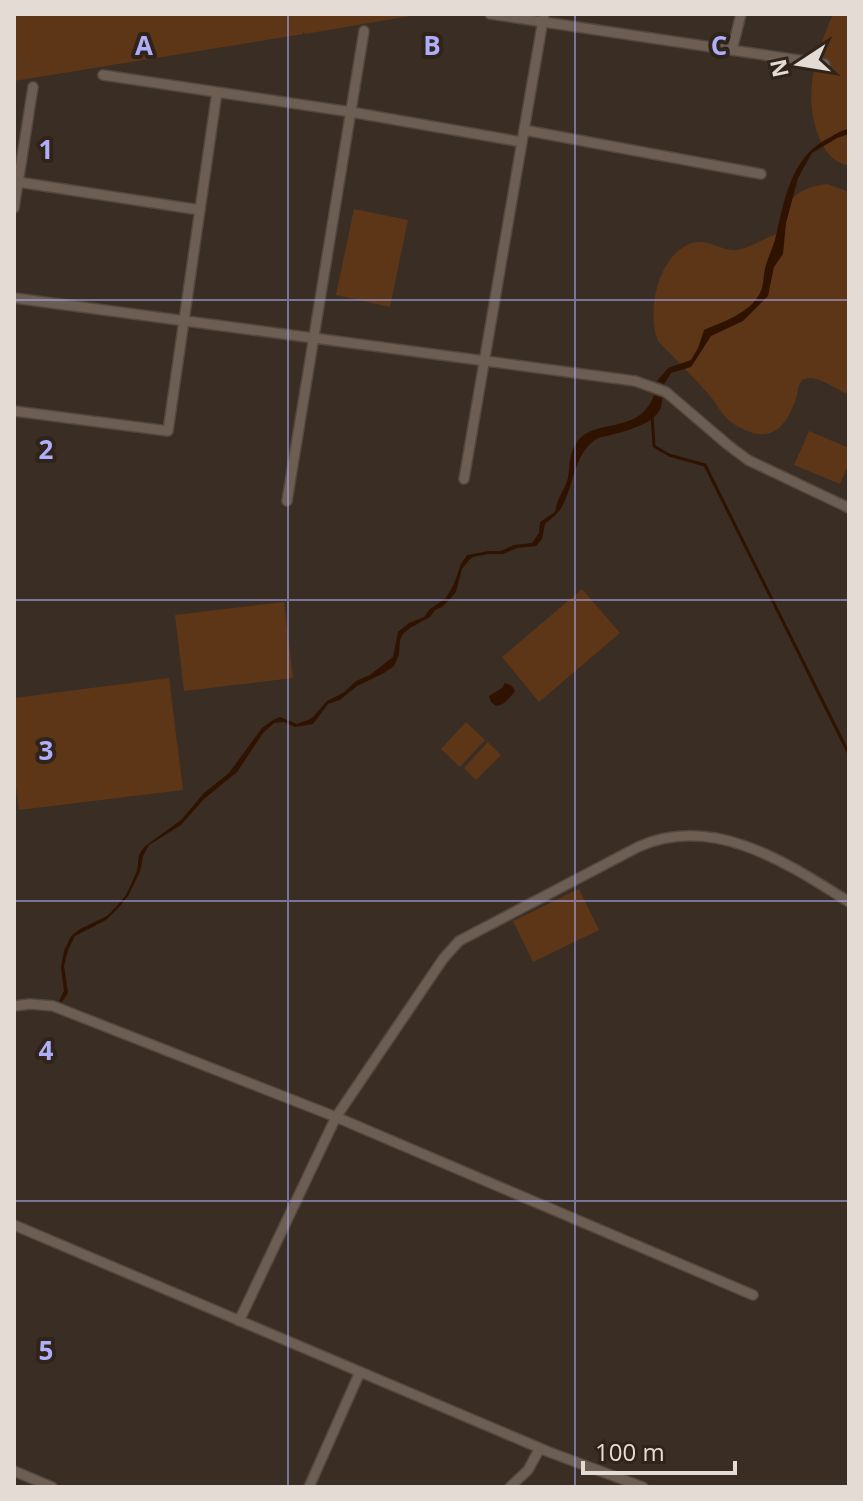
<svg xmlns="http://www.w3.org/2000/svg" width="863" height="1501" font-family="'Open Sans',sans-serif">
<style>
.green{fill:#5d3617}
.water{fill:#301200}
.lines{fill:none;stroke-linecap:round;stroke-linejoin:round}
.stream{stroke:#301200;stroke-width:3}
.street-casing{stroke:#534840;stroke-width:12}
.street{stroke:#6d5e53;stroke-width:9}
.grid{fill:none;stroke:#afaefa;stroke-width:2;stroke-opacity:0.55}
.grid-label{font-size:26px;text-anchor:middle;font-weight:bold;fill:#afaefa;stroke:#30231a;stroke-width:8;stroke-linejoin:round;paint-order:stroke}
</style>
<rect width="100%" height="100%" fill="#3a2d23"/>
<path class="green" d="M14,14H422L305,34L303,31V34L14,81Z
M833,14H849V166C833,162 825,152 819,137C802,94 816,54 833,14Z
M827,184L849,192V392L845,393C835,388 815,374 805,379C798,382 798,389 797,395C786,431 768,446 734,424C723,418 718,405 710,396C694,377 675,359 658,341C646,312 658,254 692,243C707,238 720,251 735,250C748,249 763,239 776,234C787,202 791,189 827,184Z
M354,209L408,220L390,307L336,295Z
M809,431L849,448V463L840,484L794,465Z
M582,589L620,633L539,702L502,657Z
M284,602L293,678L184,691L175,615Z
M169,678L183,790L19,810L14,773V698Z
M466,722L485,740L460,767L441,749Z
M488,742L501,755L476,780L464,768Z
M579,889L599,930L533,962L513,921Z"/>
<path class="water" d="M849,129V134L837,138L812,153L798,178L786,223L783,254L774,267L768,296L743,321L711,336L691,367L671,373L664,384L657,381L668,368L691,360L698,348L704,330C724,321 749,314 760,293C764,286 763,276 765,269C767,259 772,250 775,240C784,202 790,158 827,139C835,135 840,130 849,129Z
M654,395L662,398C662,403 662,407 659,411C650,427 615,434 598,438C575,451 574,482 563,505C558,514 552,518 545,524L542,539L536,546L517,548L503,554H488L473,557L469,560L462,569L456,592L449,600L442,607L435,610L430,617L410,628L403,634L400,640L399,655L394,666L384,673L357,686L340,700L328,704L313,724L295,727L284,722L274,723L263,733L237,772L204,799L181,825L149,845L143,856L140,872L128,896L120,906L106,920L75,936L68,950L64,966L68,993L62,1002L59,1001L64,991L61,967L64,951L71,936L80,929L107,916L116,907L126,895L137,871L139,855L144,847L181,820L204,793L229,773L262,728L273,720L280,717L297,724L308,720L313,717L327,701L343,693L356,681L370,675L393,657L398,632L409,623L424,617L430,609L446,598L454,584L461,564L467,555L489,551H501L514,545L532,543L539,533L540,522L555,512L556,507C558,497 565,489 568,478C570,466 569,453 577,442C595,417 639,436 654,395Z
M505,683L512,686L515,691C510,697 505,705 496,706L491,702L489,696L502,688Z"/>
<g class="lines">
<path class="stream" d="M652,415L654,446L669,455L705,465L849,754"/>
<g class="street-casing">
<path id="street" d="M490,14L825,64
M732,50L741,14
M103,75L351,112L522,142
M524,130L761,174
M18,182L200,210
M14,208L33,87
M14,298L635,381L666,392L728,445L748,460L849,508
M14,411L168,431L217,92
M464,479L544,14
M287,501L364,31
M14,1006L30,1004L53,1006L336,1117L753,1295
M14,1225L549,1452L643,1487
M239,1321L336,1117L443,959L459,941L638,847C713,813 787,863 849,902
M14,1471L52,1487
M309,1487L360,1372
M510,1487L528,1470L540,1448"/>
</g>
<use href="#street" class="street"/>
</g>
<path class="grid" d="M288,14V1487M575,14V1487M14,300H849M14,600H849M14,901H849M14,1201H849"/>
<g class="grid-label">
<text x="144" y="55">A</text>
<text x="432" y="55">B</text>
<text x="719" y="55">C</text>
<text x="46" y="159">1</text>
<text x="46" y="459">2</text>
<text x="46" y="760">3</text>
<text x="46" y="1060">4</text>
<text x="46" y="1360">5</text>
</g>
<rect width="863" height="1501" fill="none" stroke="#e3dbd4" stroke-width="32"/>
<g transform="translate(799 64) rotate(258)" stroke="#30231a" stroke-width="6" paint-order="stroke">
<path d="M0-6L14 30L0 20L-14 30Z" fill="#e3dbd4"/>
<text y="-12" font-size="22" font-weight="bold" text-anchor="middle" fill="#e3dbd4">N</text>
</g>
<path d="M583 1461v12h152v-12" fill="none" stroke="#e3dbd4" stroke-width="4"/>
<text x="595" y="1461" font-size="24" fill="#e3dbd4" stroke="#30231a" stroke-width="6" paint-order="stroke">100 m</text>
</svg>
